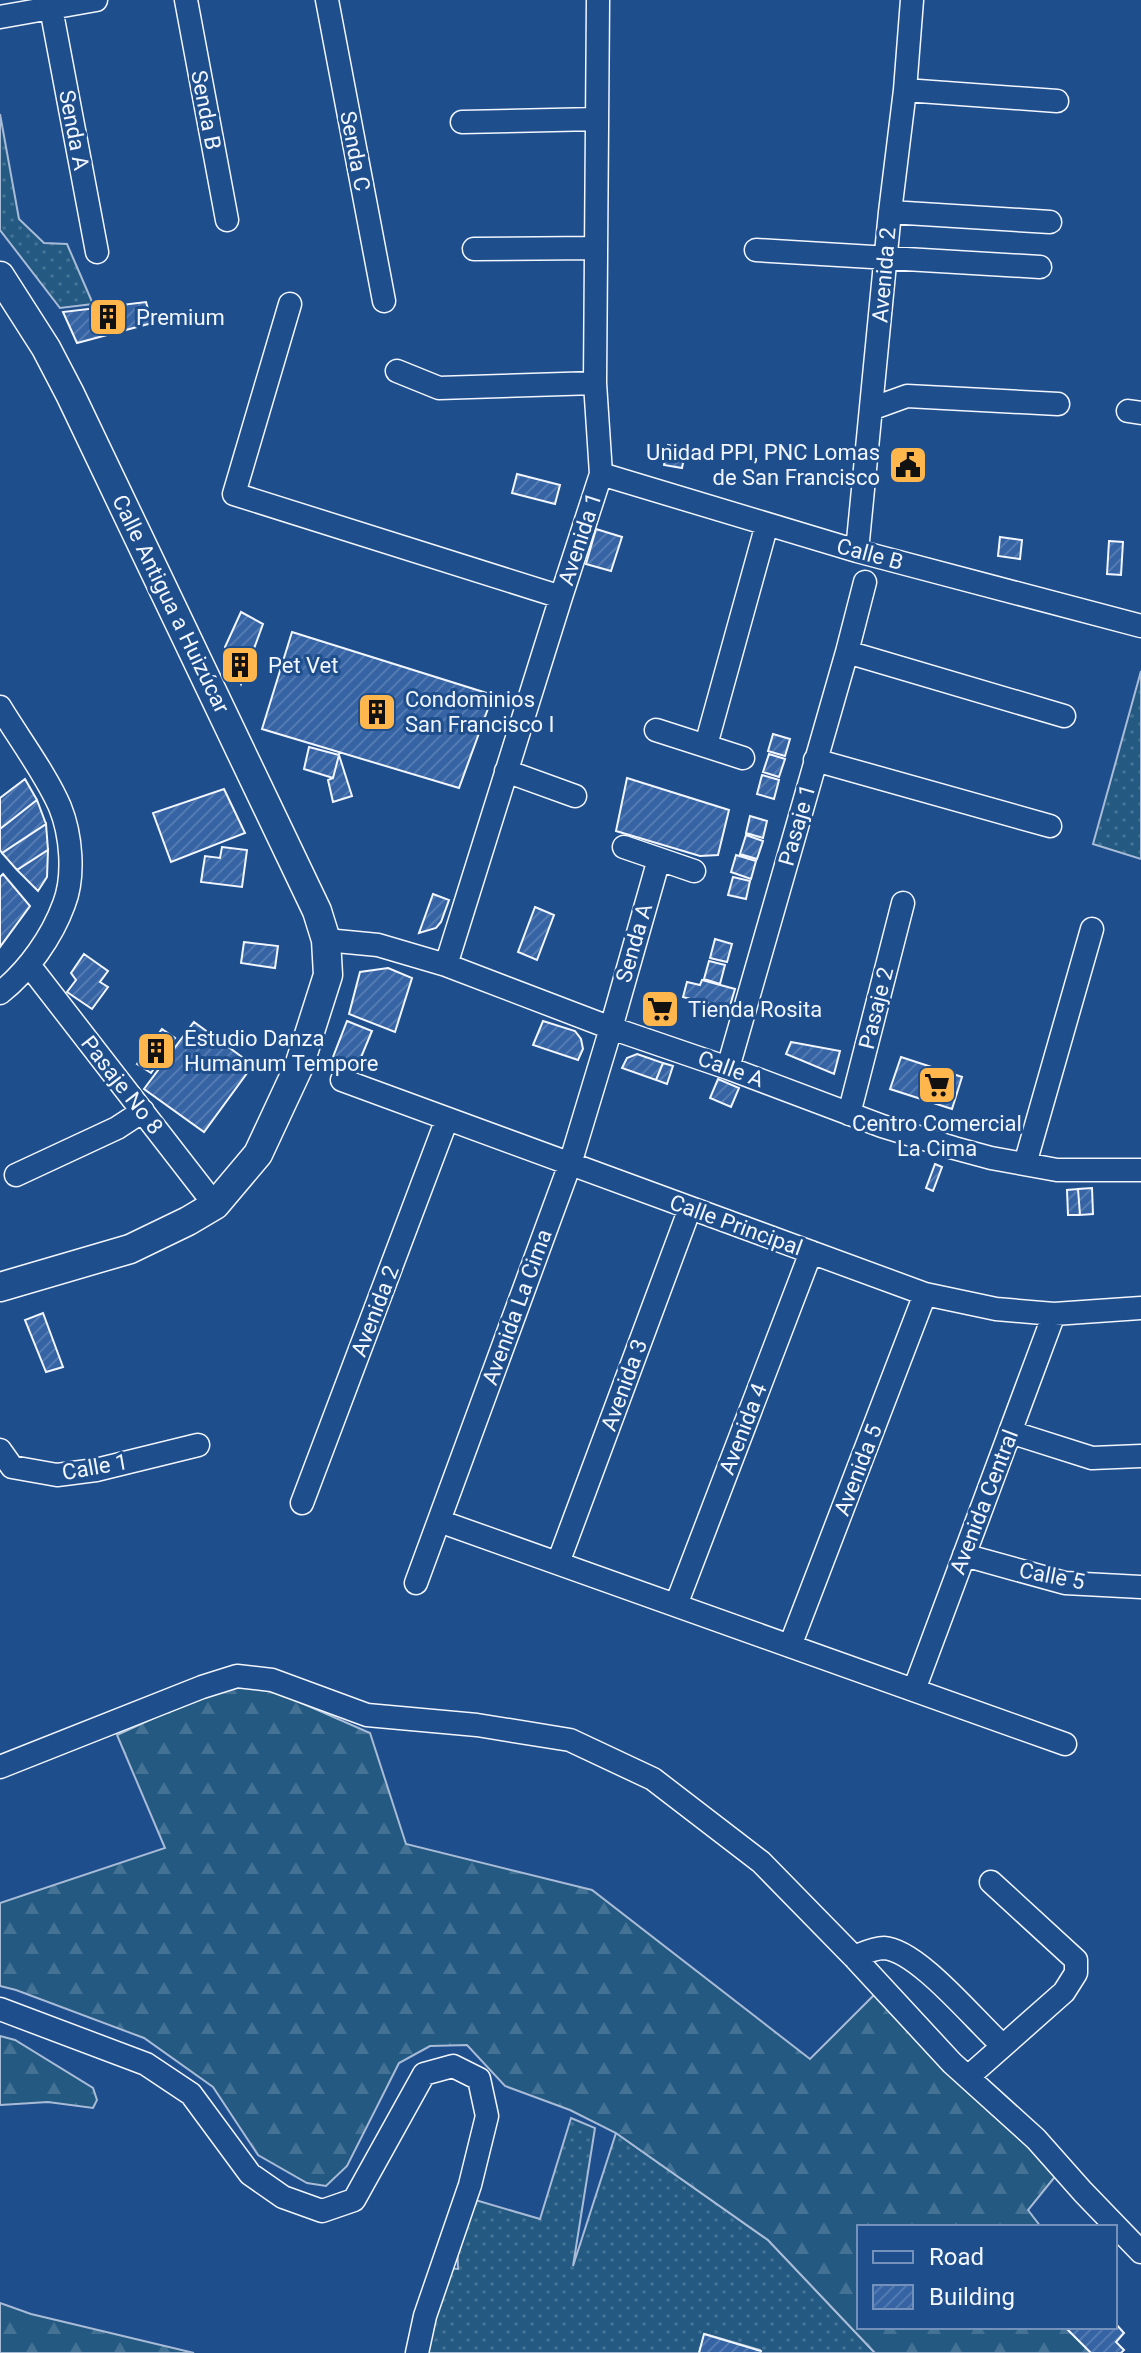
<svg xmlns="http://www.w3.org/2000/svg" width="1141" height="2353" font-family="Roboto,sans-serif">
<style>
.grass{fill:url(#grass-dots);stroke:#a8bbd7;stroke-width:2}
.forest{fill:url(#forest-firs);stroke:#a8bbd7;stroke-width:2}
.building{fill:url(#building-hatch);stroke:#f2f6ff;stroke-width:2}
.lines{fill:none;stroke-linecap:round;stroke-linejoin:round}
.minor-casing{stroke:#f2f6ff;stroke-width:25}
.major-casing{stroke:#f2f6ff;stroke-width:31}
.minor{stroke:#1f4e8c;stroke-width:22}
.major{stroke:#1f4e8c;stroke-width:28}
.labels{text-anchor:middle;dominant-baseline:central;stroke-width:6;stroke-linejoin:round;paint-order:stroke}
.street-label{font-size:22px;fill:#f2f6ff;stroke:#1f4e8c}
.poi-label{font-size:22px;fill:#f2f6ff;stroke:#1f4e8c;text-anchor:start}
</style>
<defs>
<pattern id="grass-dots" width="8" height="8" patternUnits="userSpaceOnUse" patternTransform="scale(2)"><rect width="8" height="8" fill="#245a82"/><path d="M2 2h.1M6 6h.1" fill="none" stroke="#447295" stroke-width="1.8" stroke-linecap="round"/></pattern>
<pattern id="forest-firs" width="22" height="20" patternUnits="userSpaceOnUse" patternTransform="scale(2)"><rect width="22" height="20" fill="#245a82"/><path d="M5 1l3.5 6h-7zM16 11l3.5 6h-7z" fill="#447295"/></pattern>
<pattern id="building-hatch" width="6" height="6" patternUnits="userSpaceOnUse" patternTransform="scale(2)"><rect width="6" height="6" fill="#3563a3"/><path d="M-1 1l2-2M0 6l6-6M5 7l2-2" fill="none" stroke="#537ab1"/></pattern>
</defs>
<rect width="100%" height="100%" fill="#1f4e8c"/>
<path class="grass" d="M0,114L19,219L44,243L67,244L93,304L60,308L0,230Z
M1141,671V859L1093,844Z
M571,2118L595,2128L573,2266L616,2133L768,2240L875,2353H760V2350L705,2334L699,2353H424L447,2268L458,2269L457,2239L472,2199L540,2219Z"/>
<path class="forest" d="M234,1681L272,1690L370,1733L406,1844L592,1890L810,2059L882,1987L1062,2168L1028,2210L1041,2227H859V2327H1065L1091,2353H875L768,2240L616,2133L570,2110L505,2086L467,2045L430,2046L399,2063L347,2166L326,2186L307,2183L258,2155L213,2087L144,2038L16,1990L0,1986V1903L165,1848L117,1735Z
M0,2036L15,2040L93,2088L97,2100L93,2108L48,2102L0,2105Z
M0,2303L31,2314L194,2353H0Z"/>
<path class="building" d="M146,302L152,323L77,343L63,312Z
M668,445L686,448L682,468L664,465Z
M517,474L560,485L555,504L512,493Z
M596,529L622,537L611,571L586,564Z
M1000,537L1022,540L1020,559L998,556Z
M1109,541L1123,542L1121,575L1107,574Z
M241,612L263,624L241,684L225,647Z
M292,632L493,695L459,788L262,729Z
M773,734L790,739L785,756L768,751Z
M309,747L339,755L333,778L304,769Z
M769,754L785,759L779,777L763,772Z
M339,755L352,796L333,802L328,780L333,778Z
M762,775L779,780L774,799L757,794Z
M627,778L729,810L718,855L700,856L616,831Z
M25,779L37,800L0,829V798Z
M224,789L245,833L171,862L153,813Z
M37,800L46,824L2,853L0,850V829Z
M750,816L767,821L763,838L746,833Z
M46,824L48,850L17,870L2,853Z
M746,835L763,841L757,859L740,854Z
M222,847L247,850L242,887L201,882L205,856L220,858Z
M48,850L47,877L38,891L17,870Z
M736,855L756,861L751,879L731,872Z
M3,874L30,906L0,947V877Z
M733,877L750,881L746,899L728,895Z
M433,894L449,900L441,922L436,928L419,933Z
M535,907L554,915L537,960L518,952Z
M715,939L732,944L727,962L710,958Z
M244,942L278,946L275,968L241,963Z
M84,954L108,971L100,982L108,987L92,1009L67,992L76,980L71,973Z
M709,961L725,965L720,984L704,979Z
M388,968L412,978L395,1032L349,1014L360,972Z
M702,980L735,989L729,1009L683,997L687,982L700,985Z
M653,1000L673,1005L669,1018L649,1012Z
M347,1021L372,1031L357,1067L333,1057Z
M543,1021L575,1031L581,1039L583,1049L578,1060L533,1045Z
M194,1022L253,1065L204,1132L144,1089Z
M162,1029L175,1038L151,1073L137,1064Z
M791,1042L840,1051L834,1074L786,1054Z
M637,1054L663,1063L656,1080L622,1068L627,1058Z
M901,1057L962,1077L952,1109L890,1089Z
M663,1063L673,1066L667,1084L656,1080Z
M718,1079L739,1088L731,1107L710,1098Z
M935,1164L942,1167L933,1191L926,1188Z
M1092,1188L1093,1214L1080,1215L1078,1189Z
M1078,1189L1080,1215H1068L1067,1190Z
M43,1313L63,1367L46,1372L25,1320Z
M1115,2323L1124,2333L1116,2342L1124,2350L1121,2353H1091L1065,2327H1115Z
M704,2334L761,2351L760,2353H699Z"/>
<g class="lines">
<g class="minor-casing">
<path id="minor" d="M186,0L227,220
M327,0L384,301
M51,8L97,252
M0,17L96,0
M905,90L1057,101
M462,122L597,119
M890,212L1050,222
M474,249L596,248
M756,250L1040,267
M290,304L234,494L561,597
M397,371L439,388L595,383
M871,409L907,396L1058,404
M1128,411L1141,413
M601,474L857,551L1141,626
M857,551L890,212L905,90L912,0
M847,652L1064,716
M0,707C18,737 47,776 60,807C71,834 75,876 64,904C52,937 28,971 0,993
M656,730L743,758
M706,745L767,524
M815,760L1050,826
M506,771L575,796
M624,847L694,871
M326,940L378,945L446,965L611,1028L728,1068L882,1126L954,1148L991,1158L1057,1170H1141
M29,965L215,1205
M446,965L561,597L601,474L595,383L598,0
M728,1068L847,652L865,582
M342,1080L925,1294L996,1309L1054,1314L1141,1308
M849,1114L903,903
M1025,1164L1092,929
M16,1175L117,1128L143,1111
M1010,1432L1092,1458L1141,1456
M0,1450L12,1467L57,1475L96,1470L198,1445
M302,1503L447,1119
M439,1521L1065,1744
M964,1555L1065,1583L1141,1587
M558,1563L690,1208
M416,1583L570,1164L611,1028L659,859
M676,1605L811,1252
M790,1646L925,1294
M914,1690L1054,1314
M0,1767L202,1687L237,1676L272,1680L367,1715L477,1725L570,1740L653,1779L761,1862L854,1957L952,2063L1036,2139L1083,2192L1141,2252
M854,1957C864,1953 874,1948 884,1948C918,1950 976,2022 1003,2046
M0,2009L146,2064L191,2094L250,2174L283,2197L322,2211L354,2200L424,2074L453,2066L479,2079L487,2116L470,2185L425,2316L417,2353
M968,2077L1064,1992L1076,1973V1960L991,1882"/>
</g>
<g class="major-casing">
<path id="major" d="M0,276L46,348L70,394L317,911L326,940L328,975L299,1066L258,1154L215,1205L188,1221L130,1249L0,1287"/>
</g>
<use href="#minor" class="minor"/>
<use href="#major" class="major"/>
</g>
<defs>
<g id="building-square" transform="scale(2)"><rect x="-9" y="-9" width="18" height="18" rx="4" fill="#ffb74d" stroke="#1f4e8c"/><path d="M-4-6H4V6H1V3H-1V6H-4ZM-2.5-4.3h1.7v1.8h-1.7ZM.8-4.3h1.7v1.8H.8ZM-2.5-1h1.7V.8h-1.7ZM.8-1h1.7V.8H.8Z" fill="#111"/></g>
<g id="civic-square" transform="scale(2)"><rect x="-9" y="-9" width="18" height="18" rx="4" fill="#ffb74d" stroke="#1f4e8c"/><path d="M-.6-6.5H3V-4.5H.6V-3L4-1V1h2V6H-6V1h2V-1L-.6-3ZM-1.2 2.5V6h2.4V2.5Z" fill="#111"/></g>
<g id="supermarket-square" transform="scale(2)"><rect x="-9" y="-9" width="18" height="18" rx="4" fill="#ffb74d" stroke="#1f4e8c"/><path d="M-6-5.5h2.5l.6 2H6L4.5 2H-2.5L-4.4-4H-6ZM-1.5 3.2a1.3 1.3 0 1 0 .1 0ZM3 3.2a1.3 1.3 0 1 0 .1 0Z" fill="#111"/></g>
</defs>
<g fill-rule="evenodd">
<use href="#building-square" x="108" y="317"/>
<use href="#civic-square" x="908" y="465"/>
<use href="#building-square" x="240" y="665"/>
<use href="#building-square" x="377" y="712"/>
<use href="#supermarket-square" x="660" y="1009"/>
<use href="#building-square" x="156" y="1051"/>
<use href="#supermarket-square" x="937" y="1085"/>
</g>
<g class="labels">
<g class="street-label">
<text transform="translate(206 110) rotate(79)">Senda B</text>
<text transform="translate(74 130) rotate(79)">Senda A</text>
<text transform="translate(355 151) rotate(79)">Senda C</text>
<text transform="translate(884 275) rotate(-85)">Avenida 2</text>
<text transform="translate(580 539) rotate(-72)">Avenida 1</text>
<text transform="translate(870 554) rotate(15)">Calle B</text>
<text transform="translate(171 604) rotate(64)">Calle Antigua a Huizúcar</text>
<text transform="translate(797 825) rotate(-74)">Pasaje 1</text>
<text transform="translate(634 943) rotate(-74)">Senda A</text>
<text transform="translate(876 1008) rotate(-76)">Pasaje 2</text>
<text transform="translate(731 1069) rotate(20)">Calle A</text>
<text transform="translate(122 1085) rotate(52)">Pasaje No 8</text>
<text transform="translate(736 1225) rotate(20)">Calle Principal</text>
<text transform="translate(517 1307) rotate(-70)">Avenida La Cima</text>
<text transform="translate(375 1311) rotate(-69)">Avenida 2</text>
<text transform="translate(624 1385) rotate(-70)">Avenida 3</text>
<text transform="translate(743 1429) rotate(-69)">Avenida 4</text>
<text transform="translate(95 1467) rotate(-10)">Calle 1</text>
<text transform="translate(858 1470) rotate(-69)">Avenida 5</text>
<text transform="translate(984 1502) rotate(-69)">Avenida Central</text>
<text transform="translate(1052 1576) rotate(11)">Calle 5</text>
</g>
<g class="poi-label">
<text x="136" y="317">Premium</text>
<text x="880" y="452" text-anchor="end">Unidad PPI, PNC Lomas<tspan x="880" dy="25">de San Francisco</tspan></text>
<text x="268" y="665">Pet Vet</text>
<text x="405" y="699">Condominios<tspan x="405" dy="25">San Francisco I</tspan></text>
<text x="688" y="1009">Tienda Rosita</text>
<text x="184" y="1038">Estudio Danza<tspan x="184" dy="25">Humanum Tempore</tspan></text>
<text x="937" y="1123" text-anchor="middle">Centro Comercial<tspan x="937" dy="25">La Cima</tspan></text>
</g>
</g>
<rect x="857" y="2225" width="260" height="104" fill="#1f4e8c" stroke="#7391ba" stroke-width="2"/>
<rect x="873" y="2251" width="40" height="12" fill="#1f4e8c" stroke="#7391ba" stroke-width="2"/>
<text x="929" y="2265" font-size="24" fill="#f2f6ff">Road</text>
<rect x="873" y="2285" width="40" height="24" fill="url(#building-hatch)" stroke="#7391ba" stroke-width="2"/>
<text x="929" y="2305" font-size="24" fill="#f2f6ff">Building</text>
</svg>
